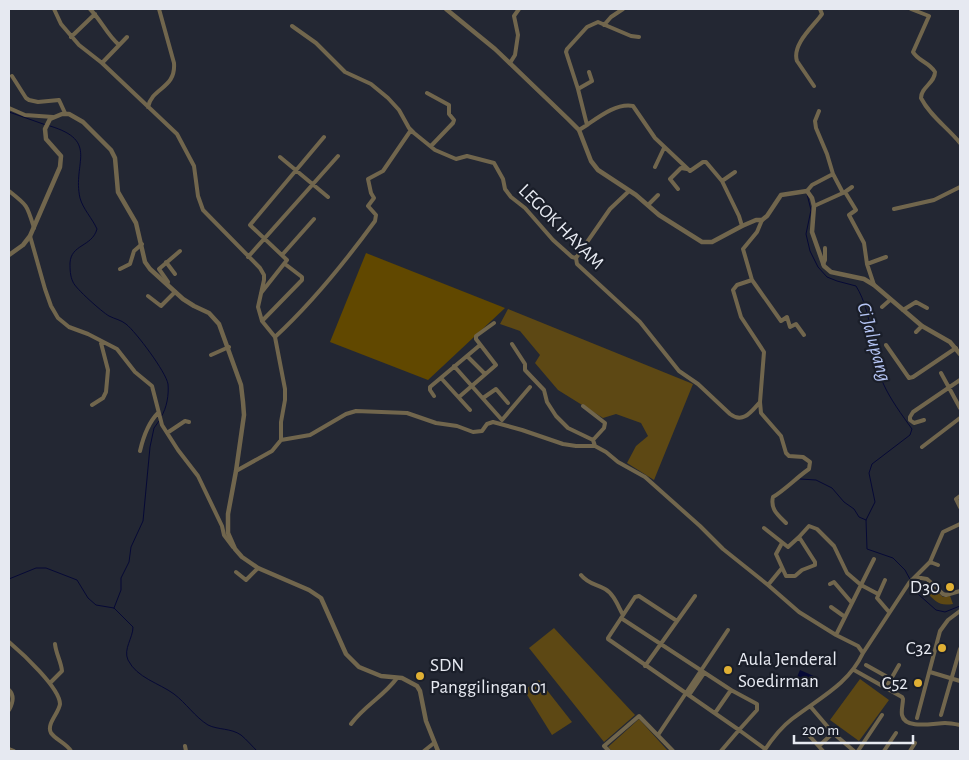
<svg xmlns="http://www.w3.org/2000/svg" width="969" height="760" font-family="'Alegreya Sans',sans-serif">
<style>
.green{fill:#5d4814}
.forest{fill:#614800}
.water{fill:#060936}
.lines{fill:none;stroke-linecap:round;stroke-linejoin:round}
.stream{stroke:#060936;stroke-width:1}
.minor{stroke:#71664d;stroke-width:4}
.tertiary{stroke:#71664d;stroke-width:4.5}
.poi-dot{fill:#e0b034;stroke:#1a1e29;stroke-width:2}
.labels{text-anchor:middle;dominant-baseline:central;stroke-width:4.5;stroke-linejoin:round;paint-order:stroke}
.street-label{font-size:19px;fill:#e6e9f1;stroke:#1a1e29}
.poi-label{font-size:19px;fill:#e6e9f1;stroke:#1a1e29;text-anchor:end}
.water-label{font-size:20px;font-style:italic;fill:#b5c5f5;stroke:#1a1e29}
</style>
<rect width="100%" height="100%" fill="#232733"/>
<path class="green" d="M508,309L693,384L654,480L627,463L636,446L648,436L641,423L616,414L603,418L558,390L535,363L540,355L520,331L500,324Z
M932,587L943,597L950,596L953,604C938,606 937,602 927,593Z
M554,628L635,715L604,742L529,648Z
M860,679L889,700L859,741L830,720Z
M539,680L572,722L552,735L524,690Z
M639,719L668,751H612L608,747Z"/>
<path class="forest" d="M366,253L505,308L428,380L330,342Z"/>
<path class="water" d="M800,670L816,677L812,689L795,682Z"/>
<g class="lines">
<path class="stream" d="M9,112L46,125
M50,126C100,141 72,163 80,198C83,209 92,218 97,229C92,247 71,244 70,263C70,269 70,276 73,282C75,288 102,312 109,316C115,319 121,320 126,324C136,332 166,372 168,384C169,394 167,408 161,417
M807,194L811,210L806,234L810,251L818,267L827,277L837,281L856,286C874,315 870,352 883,383C890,399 902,415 912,429L910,435L872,464L869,473L875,502L866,520L867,549L893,558L905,570L918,594L936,610L945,612L960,606
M800,479L816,480L832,488L844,502L854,509L859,517L866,520
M9,579L36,568H46L77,580L88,598L96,605L114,608L133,627C133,638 123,649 128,660C137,678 159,683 174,694C186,703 195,717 208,725C218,730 231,728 241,735C247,740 252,746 257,751
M114,608L121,590V578L129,562L131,547L143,521L150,447L154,428L159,421"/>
<path class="minor" d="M54,9L61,24L79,45L102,63L177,134L194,166L198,196L203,210L260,268L264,275V280L258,307L262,321L275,337L285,389V400L281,422V440L272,451L236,471
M90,9C101,20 107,35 119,45
M911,9L929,16L913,52C918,61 929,62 935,72C935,83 921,87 921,98C930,116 948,128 960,143
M604,25L611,17L623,9
M292,26L316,43L345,72L371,84L388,98L399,110L409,128L414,133L435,150L456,159L467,156L494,163L503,179L505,189L511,197L525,208L553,240L572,257L576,258L577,264L640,322L679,371L698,384L730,414C743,424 751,412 760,402
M71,37L95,14
M102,63L127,37
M510,63L515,55L518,35L514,16L519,9
M12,76L26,98L29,100L38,102L59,100L65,113
M814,86L797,61C792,46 810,29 819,18L822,14L820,9
M578,89L592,81L589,72
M427,93L449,105V114L454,120L453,123L431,146
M148,107C152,87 176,89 174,63L159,9
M9,108L25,115L53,117
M819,111L815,121L816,128L827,154L833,174L843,193
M587,125C600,116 617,103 633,106L655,138L690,171L703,162H706L722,181L735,172
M579,130L587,125L578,89L566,52L567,49L587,27L598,22L631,36L639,37
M280,157L328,197
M655,167L664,148
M722,181L739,216L742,226
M678,189L670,179L681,168L687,169
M9,191C28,206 27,205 34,228
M807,191L812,185L833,174
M845,192L856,210L849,215L864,243L867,264L874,285
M648,205L658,195
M814,206L845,192L852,187
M894,209L934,200L960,187
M762,220L757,232L743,249L752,280L737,285L733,290L741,317L764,352L760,402L761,413L781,436L786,453L789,456L803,457L810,462L809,469C796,478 786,489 773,497C770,509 778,515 786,523
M30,236L45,289L51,306L58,318L69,327L88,334L117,349L135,372L152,386L162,425L178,450L198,476L222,526L224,535L233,547
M282,255L314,219
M248,257L338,156
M576,258L610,209L629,191
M166,262L175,274
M823,264L825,260V248
M867,264L886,257
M120,269L130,264L134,251L142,244
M752,280L781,321L787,317L790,327L796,324L804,335
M167,284L168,282L159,269L180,251
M261,293L287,260L250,225L324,137
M148,296L161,306L175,292
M882,307L890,300
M903,310L916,302L927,308
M262,321L302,280V277L285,264
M916,332L922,326
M275,337C313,302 345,262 375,221L376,215L368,206L374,198L371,193L368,179L383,171L411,130
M512,344L525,364V370L544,390L547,402L556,416L568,428L593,440L595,446
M886,345L909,378L913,377L956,348
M211,355L229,347
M467,356L485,374
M454,366L502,420
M941,373L960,408
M441,378L470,410
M434,396L430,390V387L480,345
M459,397L496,365L476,339V336L494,323
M483,398L496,389L508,403
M92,405L103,398L106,392L108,370L101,343
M583,406L605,423L604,428L593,440
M502,420L530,387
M924,420L914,423L910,420V417L913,412L960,380
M167,433L185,421L189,422
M281,440L310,435L346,414L356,411L407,413L436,423L457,426L473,432L482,431L487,424L493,422L522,430L563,444L576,446H595L606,452L618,462L645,477L700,526L723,549L768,585L799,612L836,635L858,646L863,653C848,685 819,698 792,719C780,728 772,739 764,751
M922,447L960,418
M140,451C143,438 148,423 158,413
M960,496L956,499L960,507
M764,528L788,547L799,537L815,562V565L802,570L795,576H786L776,554L782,543
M799,537L809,526L817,529L834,546L847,573L861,585L878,594
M930,562L938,565
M236,572L246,580L258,568
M581,575C588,584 596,584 605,589C614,594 618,606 623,615
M915,577L927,579L943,594L946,595L960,591
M885,580L877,598L889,612
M830,584L834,582L852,603
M768,585L782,568
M831,607L845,617
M621,618L731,690L757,704V710L739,730L608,639V638L635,597L639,596L677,621
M836,635L874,559
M9,642C22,653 60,688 60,704C59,713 46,724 51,733C56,740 66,743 71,751
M863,653L909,583L930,562L943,532L960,524
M866,665L891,679L886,687
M645,666L695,596
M854,670L902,697L903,699C903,704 901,710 902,715C905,730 934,723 945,723C950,723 955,724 960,725
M930,672L960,681
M898,682L891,679L899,665
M50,683L62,671C61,661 56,654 55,644
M9,690C15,696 13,703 9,710
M689,695L704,673
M810,706L833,733L854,751
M715,713L731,690
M941,715L960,649
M917,718L940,631L948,620L960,611
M351,724C364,706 384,696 397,678
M806,732L823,751
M658,735L728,630
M185,746L186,751
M819,746L833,733
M9,749L14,751
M424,751L434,743
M609,751L604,746L639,716L673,751
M721,751L739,730L765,749
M858,751L882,715
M884,751L896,733
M910,751L915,743"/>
<path class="tertiary" d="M446,9L495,49L568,119L579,130L591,161L598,170L636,195L659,215L702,242H712L742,226L756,220H762L767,216L781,195L807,191L812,198L814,206L812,232L824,266L831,272L864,279L874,285L922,326L950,342L960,354
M9,255L23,245L30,236L60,167L61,156L46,139L45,129L50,119L62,114H69L83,122L111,150L115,158L118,192L136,223L145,262L150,269L183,299L194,306L209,313L219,324L241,385L243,402L244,415L236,471L228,514V533L235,549L242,557L258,568L309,590L321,598L346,654L359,667L381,676L402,678L417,686L420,691L426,721L438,751"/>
</g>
<g class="poi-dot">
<circle cx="950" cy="587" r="5"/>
<circle cx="942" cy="648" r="5"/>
<circle cx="728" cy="670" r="5"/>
<circle cx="420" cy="676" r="5"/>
<circle cx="918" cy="683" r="5"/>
</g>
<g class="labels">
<g class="street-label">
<text transform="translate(561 227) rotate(45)">LEGOK HAYAM</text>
</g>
<g class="poi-label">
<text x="940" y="587">D30</text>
<text x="932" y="648">C32</text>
<text x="738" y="659" text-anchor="start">Aula Jenderal<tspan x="738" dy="22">Soedirman</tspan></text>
<text x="430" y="665" text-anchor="start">SDN<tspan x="430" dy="22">Panggilingan 01</tspan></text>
<text x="908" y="683">C52</text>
</g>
<g class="water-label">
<text transform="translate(874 342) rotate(74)">Ci Jalupang</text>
</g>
</g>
<rect width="969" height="760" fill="none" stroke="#e6e9f1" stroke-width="20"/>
<path d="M794 735v8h119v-8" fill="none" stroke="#e6e9f1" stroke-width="2.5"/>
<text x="802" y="735" font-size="15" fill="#e6e9f1" stroke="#1a1e29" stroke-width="4" paint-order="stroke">200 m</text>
</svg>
